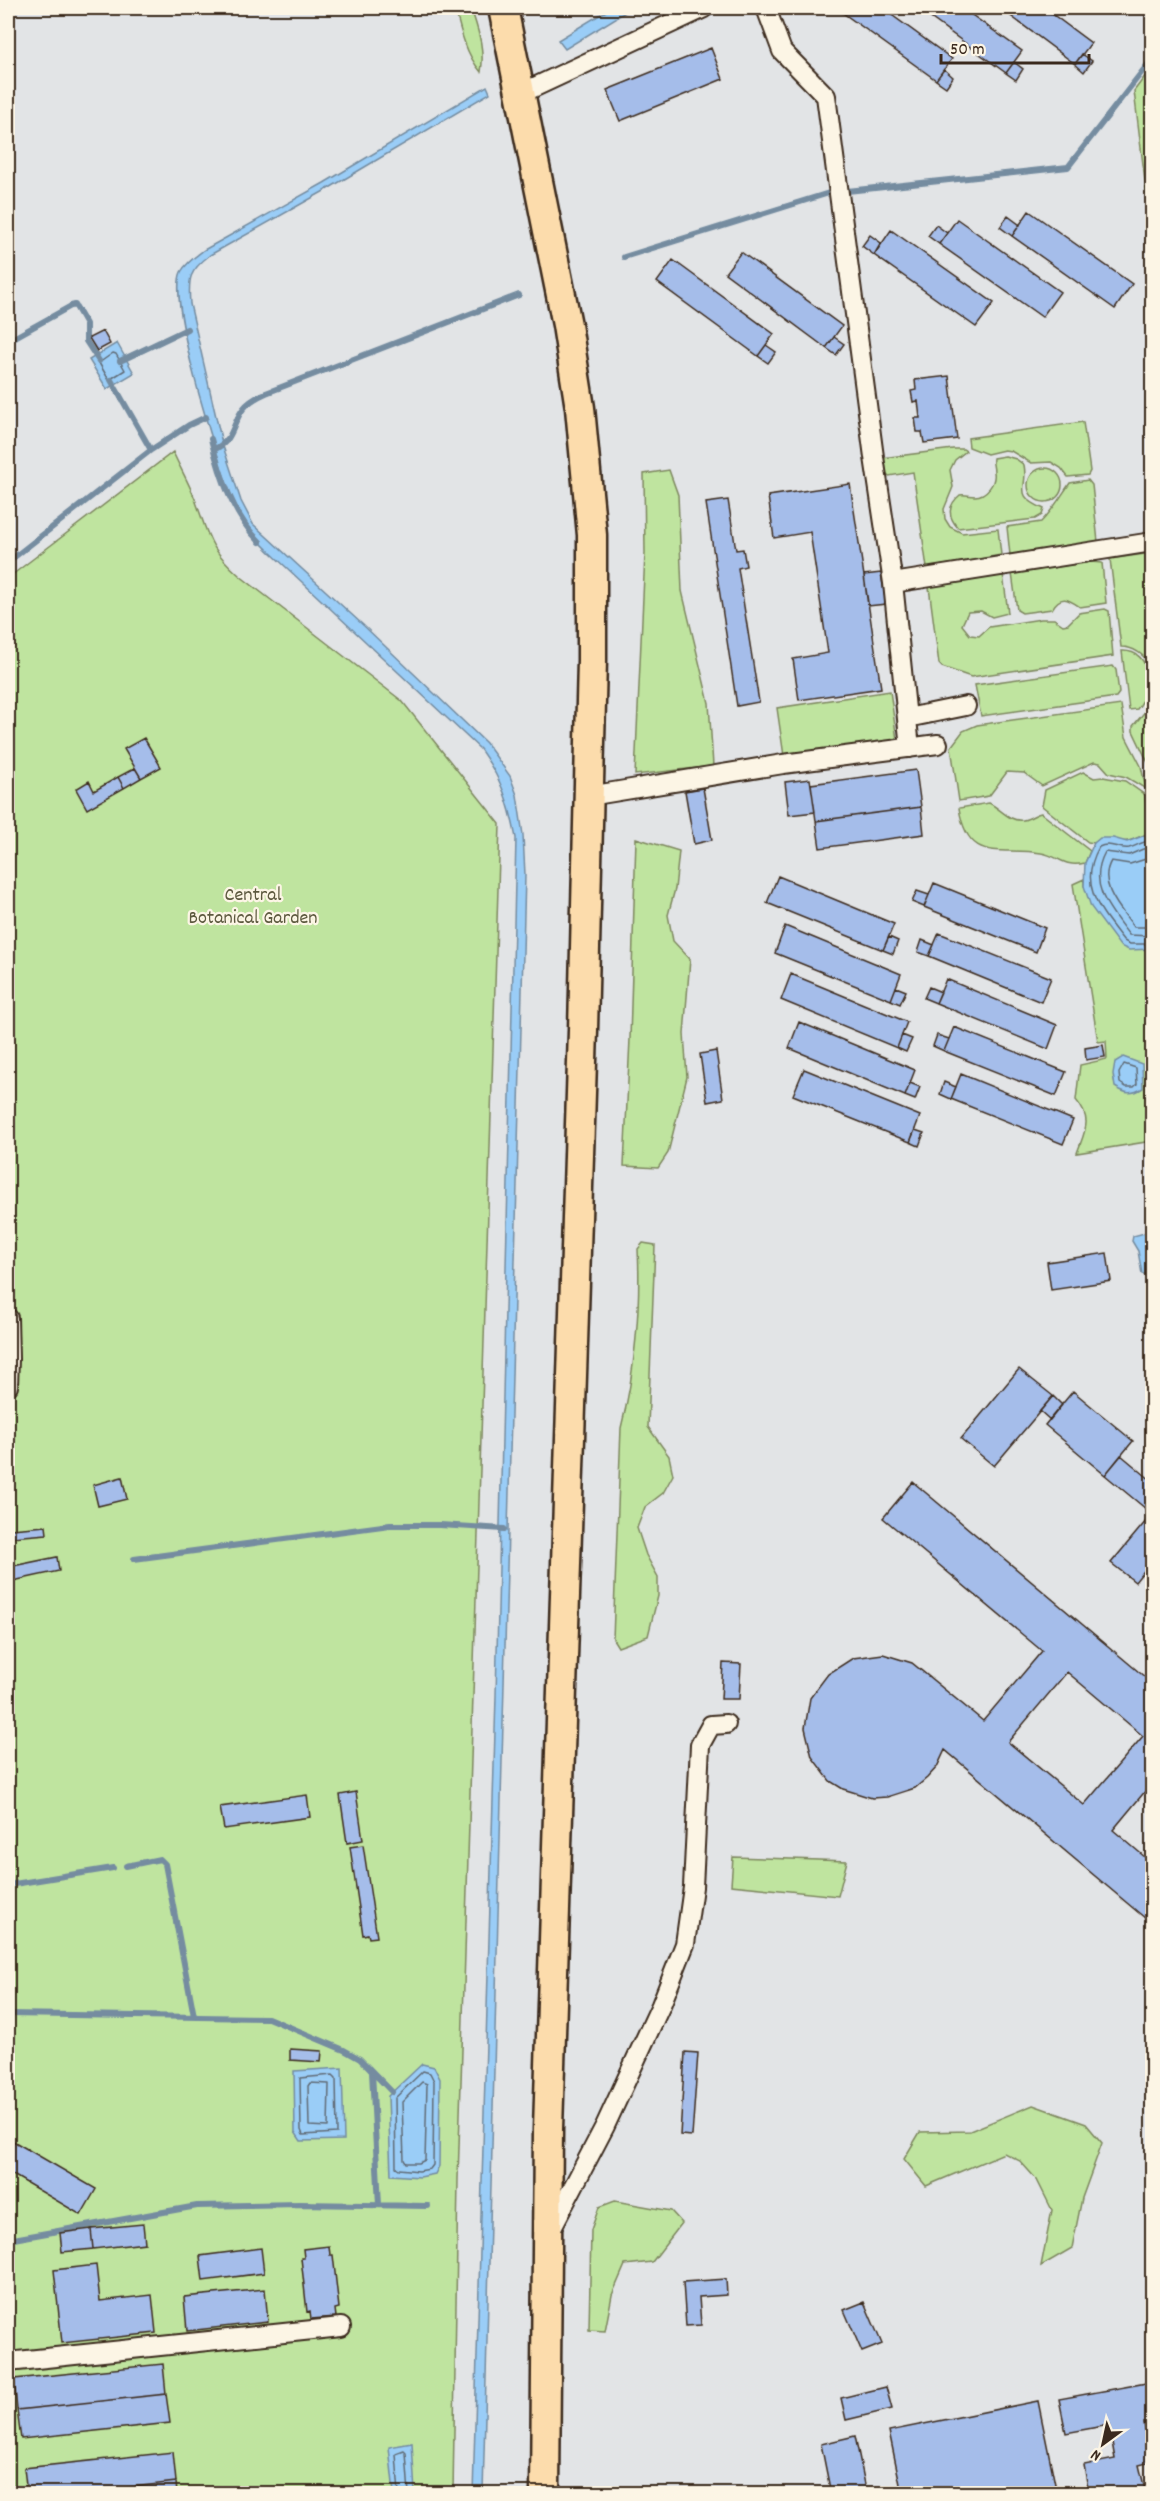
<svg xmlns="http://www.w3.org/2000/svg" width="1160" height="2501" font-family="Dekko,sans-serif">
<style>
.green{fill:#bfe49f;stroke:#7d875e;stroke-width:1.5}
.water{fill:#9acdf7;stroke:#748ca0;stroke-width:1.5}
.lines{fill:none;stroke-linecap:round;stroke-linejoin:round}
.shore{stroke:#616b75;stroke-width:1.5}
.stream{stroke:#748ca0;stroke-width:6}
.building{fill:#a5bdea;stroke:#3b2a1e;stroke-width:1.5;fill-rule:evenodd}
.street-casing{stroke:#3b2a1e;stroke-width:22}
.primary-casing{stroke:#3b2a1e;stroke-width:33}
.street{stroke:#fcf5e5;stroke-width:18}
.primary{stroke:#fcdcac;stroke-width:28}
.labels{text-anchor:middle;dominant-baseline:central;stroke-width:4.5;stroke-linejoin:round;paint-order:stroke}
.park-label{font-size:20px;fill:#5c583e;stroke:#fcf5e5}
</style>
<rect width="100%" height="100%" fill="#e2e4e6"/>
<filter id="ink" filterUnits="userSpaceOnUse"><feTurbulence type="fractalNoise" baseFrequency=".0167" numOctaves="2"/><feDisplacementMap in="SourceGraphic" scale="12" xChannelSelector="R" yChannelSelector="G"/><feConvolveMatrix kernelMatrix="1 2 1 2 8 2 1 2 1" color-interpolation-filters="sRGB"/></filter>
<g filter="url(#ink)">
<path class="green" d="M455,8H471C478,30 485,48 481,72C466,55 460,29 455,8Z
M1152,67V238L1134,91Z
M1083,422L1090,471L1088,475L1068,477L1061,468L1051,462L1031,463L1011,451L1004,450L987,454L969,447L968,438Z
M953,449H963L966,451L955,460L950,470L953,487L944,509L945,519L950,527L962,533L998,529L1001,555L927,568L913,472L889,476L885,472L882,458Z
M173,452C180,468 189,483 195,499C209,537 208,547 240,576L402,701L500,824L458,2179L453,2493H8V578Z
M1005,456L1016,459L1024,465C1029,489 1011,494 1044,509L1042,515L1035,519L958,528C947,516 948,505 960,495C965,494 969,496 975,496C986,496 996,483 994,472C994,466 992,464 993,458Z
M1028 485a17 17 0 1 1 34 0a17 17 0 1 1-34 0Z
M669,470L678,495L682,591L709,703L713,766L635,775L645,553L644,474Z
M1088,480L1092,485L1098,542L1010,555L1007,527L1041,522C1053,510 1061,496 1070,483Z
M1152,553V667C1145,656 1135,647 1121,647L1110,559Z
M1091,562L1102,563L1106,603L1080,607C1068,599 1061,594 1052,609L1022,613L1017,610L1012,573Z
M1003,574L1008,613L992,617L981,611L968,612L962,625L970,635L979,636L989,627L1041,619H1054L1063,625L1068,624L1079,613L1105,609L1109,611L1113,656L971,677L942,667L939,664L929,587Z
M1122,651C1153,650 1153,691 1137,709L1129,710Z
M1113,666L1116,670L1119,693L1116,697L981,716L975,685Z
M890,691L897,740L784,756L777,708Z
M1152,703V771L1133,731V726Z
M1121,705L1126,737L1141,766L1146,789L1126,777L1109,773L1100,763L1094,762L1042,786L1024,773L1007,772L989,796L959,801L951,747L963,731L977,725Z
M1083,772L1094,778L1103,777L1125,781L1145,795L1148,834C1141,835 1135,840 1128,841C1116,844 1109,833 1094,843L1088,842L1042,806L1045,790Z
M989,803C1000,808 1009,822 1023,820C1030,819 1035,814 1041,813L1090,851L1085,863C1063,868 1060,856 1041,853C1000,846 968,865 959,808Z
M636,838L679,851L675,889L668,915L673,941L690,959L684,1034L687,1077L668,1153L658,1168L624,1166L630,1039Z
M1084,879V886L1148,950L1152,949V1141L1077,1153C1085,1130 1093,1120 1076,1100L1080,1065L1107,1059L1106,1041L1098,1042L1073,884Z
M643,1243L655,1245L648,1427L669,1456L673,1475L663,1493L645,1507L637,1528L646,1555L658,1577V1596L648,1636L618,1647L613,1639L621,1428C635,1374 641,1304 638,1249Z
M1152,1388V1423L1145,1389Z
M733,1857L847,1861L838,1896L731,1885Z
M1033,2105L1086,2124L1102,2143L1082,2198L1072,2248L1041,2266L1052,2210L1037,2180L1020,2161L1004,2153L926,2186L904,2159L920,2132L970,2131Z
M615,2201L671,2211L682,2223L652,2262L625,2265L612,2295L605,2331L589,2330L591,2230L599,2207Z"/>
<path class="water" d="M611,8H632L565,49L558,40Z
M487,86L490,93L326,190L210,255C189,271 188,278 190,304L222,443L241,501L253,524L363,625L486,743L510,776L517,795L523,835L525,875L483,2493L473,2494L496,1696L516,838C509,802 502,780 480,749L271,553C260,542 249,532 241,518C223,484 167,304 181,272C186,263 196,256 204,250L324,183Z
M117,343L134,373L107,389L89,360Z
M1148,834L1152,835V949L1129,950L1120,946L1091,907L1084,886L1085,863L1094,843L1100,838H1113L1127,842Z
M1123,1057L1142,1064L1143,1088C1132,1095 1126,1094 1115,1087L1113,1074L1115,1062Z
M1152,1231V1274H1142L1138,1251L1132,1241L1133,1236Z
M1152,1298V1336L1147,1301Z
M422,2064L434,2067L440,2079L439,2166L435,2174L420,2177L391,2175L388,2096Z
M342,2068L344,2140L301,2141L295,2132L294,2071Z
M412,2443L415,2493H394L389,2447Z"/>
<g class="lines">
<path class="shore" d="M113,353L116,354L125,370L109,380L99,363Z
M1152,841C1143,840 1138,846 1129,848C1118,850 1110,841 1099,847C1077,886 1101,911 1124,941L1130,944H1152
M1152,848L1143,849L1129,855L1105,852C1087,885 1110,910 1129,935L1152,936
M1152,857L1130,864L1111,861C1097,885 1121,909 1134,927H1152
M1124,1064L1136,1068L1137,1084L1134,1087H1126L1120,1083L1119,1073Z
M423,2071L430,2073L434,2081L433,2165L430,2169L419,2171L399,2169L396,2167L395,2098Z
M333,2075L336,2078L337,2133L303,2135L301,2130L300,2078Z
M422,2082L427,2084L425,2160L419,2163H406L404,2160L402,2102Z
M310,2083L329,2084L328,2127L309,2126L308,2086Z
M399,2494L396,2454L404,2451L406,2453L409,2494"/>
<path class="stream" d="M624,257L829,193L1068,167L1152,59
M8,341L71,306L75,305L86,324V341L99,361
M120,361L187,329
M111,380L151,450
M211,439C220,475 233,516 260,542
M217,448C234,439 232,424 243,409C249,401 257,397 266,393L519,295
M8,562L151,450L189,425L206,417
M134,1559L390,1525H440L504,1529
M126,1866L160,1859L165,1864L194,2016
M8,1885L113,1868
M8,2014L268,2018L344,2050L360,2059L392,2092
M372,2072L379,2205
M8,2240L197,2206L300,2204L428,2206"/>
</g>
<path class="building" d="M836,8H882L952,59L936,80Z
M917,8H962L1022,51L1006,73Z
M1000,8H1044L1091,43L1075,64Z
M711,48L723,79L620,121L607,90Z
M1082,54L1092,61L1084,72L1075,64Z
M1014,62L1023,69L1016,80L1006,73Z
M944,69L953,77L946,87L936,80Z
M1029,211L1132,284L1115,309L1012,236Z
M1008,216L1020,225L1012,236L1000,227Z
M957,219L1060,292L1042,317L939,244Z
M936,225L947,233L939,244L928,236Z
M891,230L994,303L976,327L874,255Z
M870,235L881,243L874,255L862,246Z
M741,252L842,326L826,348L725,273Z
M673,260L774,334L758,356L657,282Z
M103,331L110,344L97,351L89,338Z
M834,337L844,344L836,355L826,348Z
M766,345L776,352L768,363L758,356Z
M949,376L957,439L924,443L922,432H917L915,418H920L918,401L913,402L911,391L916,390L915,380Z
M850,484L881,688L799,700L793,659L828,653L810,532L774,538L768,496Z
M728,500L736,550L743,549L746,566L738,568L759,702L737,706L706,503Z
M881,573L886,604L868,606L864,575Z
M144,738L161,767L141,778L124,749Z
M135,768L141,778L124,788L118,777Z
M916,770L921,807L816,821L811,784Z
M118,777L124,788L87,809L76,789L89,781L94,791Z
M810,779L815,812L789,815L785,782Z
M703,788L712,840L694,844L685,791Z
M921,807L924,834L820,848L816,821Z
M778,876L894,924L883,950L767,903Z
M934,883L1045,928L1036,952L924,907Z
M917,891L929,895L924,907L912,902Z
M785,926L901,974L891,1000L775,953Z
M939,933L1051,978L1041,1002L929,956Z
M889,937L898,941L893,954L883,950Z
M922,940L934,945L929,956L918,952Z
M791,974L907,1022L897,1048L781,1000Z
M946,979L1057,1025L1048,1049L936,1003Z
M896,987L906,991L900,1004L891,1000Z
M929,987L941,992L936,1003L924,998Z
M799,1022L915,1070L905,1096L789,1048Z
M954,1027L1066,1072L1056,1096L944,1051Z
M902,1035L912,1039L906,1052L897,1048Z
M937,1035L949,1039L944,1051L933,1046Z
M1103,1045L1105,1057L1086,1060L1085,1048Z
M716,1051L723,1099L707,1102L700,1054Z
M804,1069L920,1116L910,1142L793,1095Z
M961,1074L1073,1120L1063,1144L951,1099Z
M944,1082L956,1087L951,1099L940,1094Z
M910,1083L920,1087L915,1100L905,1096Z
M915,1130L924,1133L919,1146L910,1142Z
M1107,1253L1111,1281L1051,1290L1047,1262Z
M1019,1369L1053,1396L994,1466L961,1439Z
M1073,1391L1133,1441L1105,1475L1045,1425Z
M1053,1396L1062,1405L1050,1420L1040,1411Z
M1121,1455L1152,1481V1561L1135,1582L1111,1563L1152,1514L1105,1475Z
M122,1477L127,1499L98,1506L93,1485Z
M913,1482L1152,1683V1783L1113,1830L1152,1863V1924L945,1750L937,1767L927,1778L915,1788L887,1797L872,1798L843,1789L830,1781L812,1757L805,1728L810,1698L828,1674L853,1658L883,1654L912,1663L983,1721L1042,1651L883,1518ZM1067,1672L1143,1736L1084,1805L1008,1742Z
M46,1526L47,1534L12,1537L11,1529Z
M8,1545H11L13,1556L8,1557Z
M57,1557L59,1571L8,1582V1563V1567Z
M723,1663L741,1664L739,1699H721Z
M356,1792L363,1840L347,1843L340,1795Z
M307,1795L310,1817L224,1829L220,1807Z
M363,1845L377,1937L369,1938L368,1934L363,1935L350,1847Z
M290,2049L322,2051L321,2062L290,2060Z
M685,2052L698,2053L692,2136L680,2135Z
M8,2138L96,2189L81,2215L8,2172Z
M143,2224L145,2243L93,2249L91,2229Z
M91,2229L93,2249L62,2252L60,2233Z
M329,2246L330,2255H333L339,2308L335,2309L336,2317L311,2319L310,2311L307,2312L301,2258H304L303,2249Z
M261,2248L264,2273L203,2281L200,2256Z
M96,2265L100,2301L152,2295L156,2333L62,2343L54,2270Z
M726,2279L727,2295L699,2297L701,2325L686,2326L683,2282Z
M265,2289L268,2322L187,2331L184,2297Z
M864,2302L882,2344L862,2352L844,2310Z
M163,2364L166,2394L17,2410L14,2379Z
M1152,2382V2422L1144,2423L1151,2462L1139,2465L1145,2490L1127,2494H1089L1084,2465L1115,2459L1109,2425L1066,2433L1059,2399Z
M886,2387L892,2409L846,2420L841,2398Z
M166,2394L170,2423L21,2439L17,2410Z
M1038,2401L1057,2494H902L889,2431Z
M855,2436L867,2494H831L821,2444Z
M173,2452L176,2482L72,2494H27L24,2468Z
M176,2482L177,2494H72Z"/>
<g class="lines">
<g class="street-casing">
<path id="street" d="M766,8L782,51L826,96L874,457L893,583L910,748
M522,93L704,8
M893,583L1152,542
M907,718L966,706
M589,796L783,764L938,744
M8,1318L9,1359L8,1386
M550,2231L605,2126L661,2005L685,1944L693,1887L700,1745L711,1725L726,1724
M8,2362L341,2327"/>
</g>
<g class="primary-casing">
<path id="primary" d="M503,8L567,325L580,408L592,535V660L583,1030L548,2129L545,2494"/>
</g>
<use href="#street" class="street"/>
<use href="#primary" class="primary"/>
</g>
</g>
<g class="labels">
<g class="park-label">
<text x="253" y="896">Central<tspan x="253" dy="23">Botanical Garden</tspan></text>
</g>
</g>
<rect width="1160" height="2501" fill="none" stroke="#fcf5e5" stroke-width="30"/>
<rect x="15" y="15" width="1130" height="2471" fill="none" stroke="#3b2a1e" stroke-width="2" filter="url(#ink)"/>
<g transform="translate(1103 2444) rotate(213)" stroke="#fcf5e5" stroke-width="4.5" paint-order="stroke">
<path d="M0-4.5L10 22L0 15L-10 22Z" fill="#3b2a1e"/>
<text y="-9" font-size="16" font-weight="bold" text-anchor="middle" fill="#3b2a1e">N</text>
</g>
<path d="M941 54v9h148v-9" fill="none" stroke="#3b2a1e" stroke-width="3"/>
<text x="950" y="54" font-size="18" fill="#3b2a1e" stroke="#fcf5e5" stroke-width="4.5" paint-order="stroke">50 m</text>
</svg>
